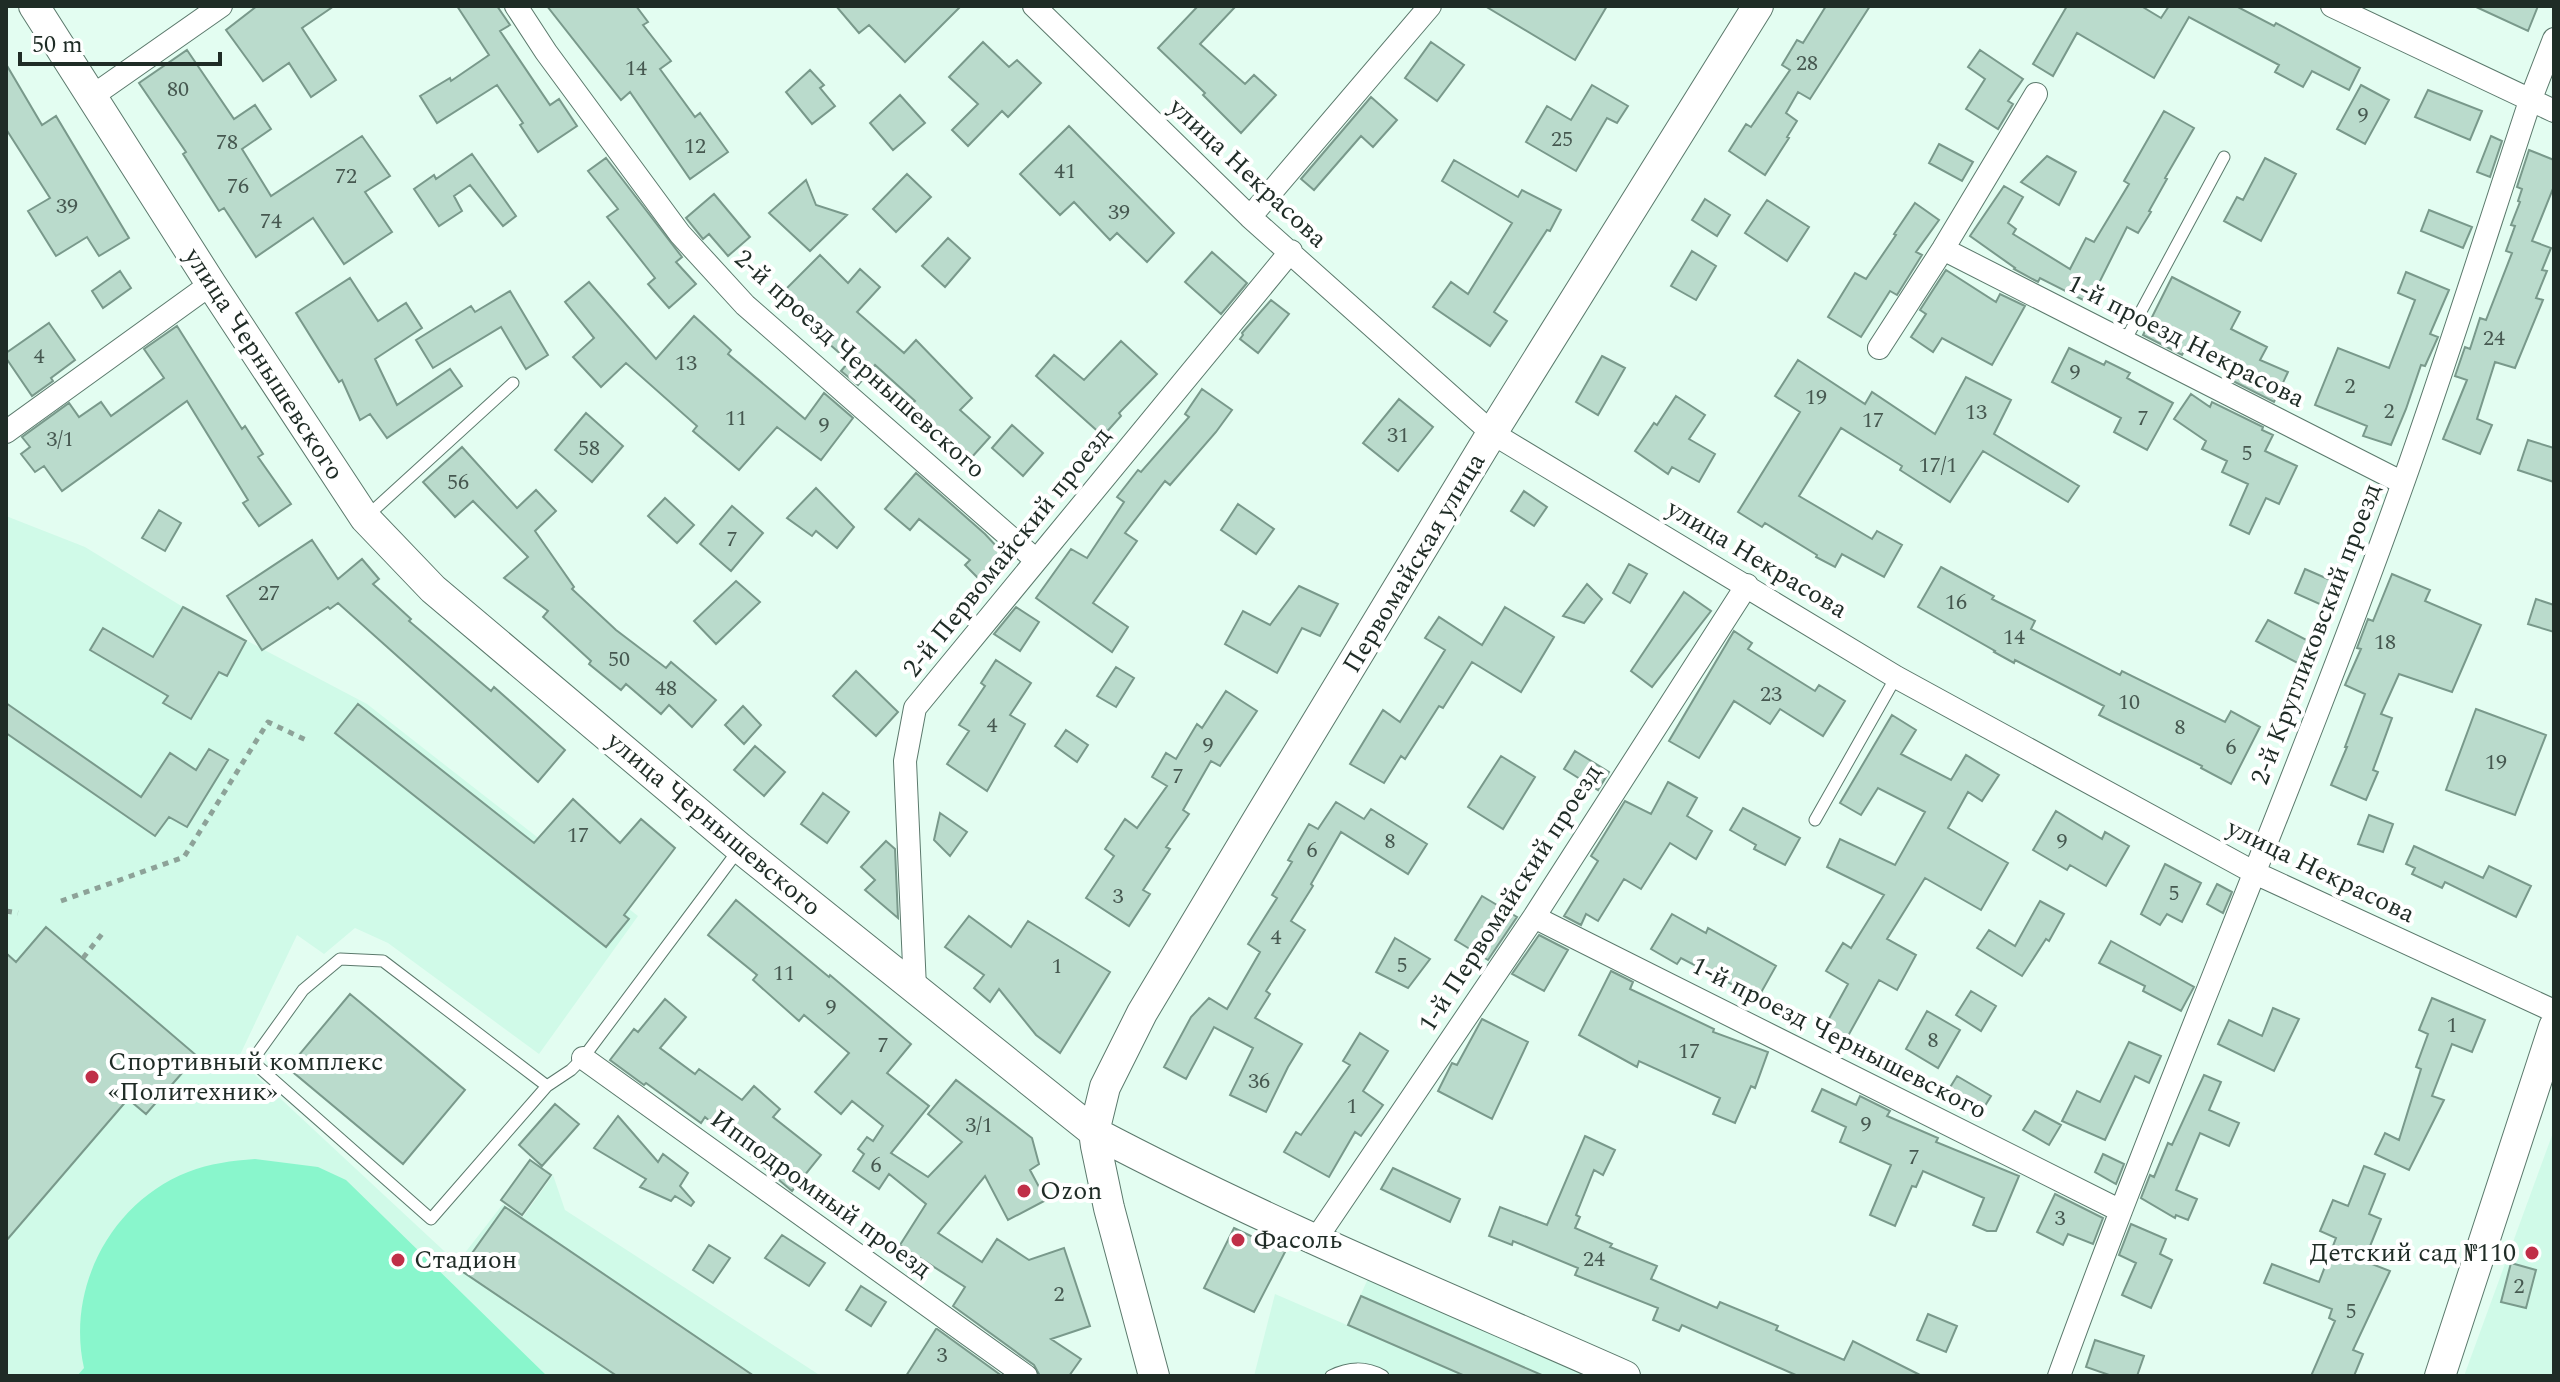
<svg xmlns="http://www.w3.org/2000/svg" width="2560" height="1382" font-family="Spectral,serif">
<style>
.built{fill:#d0fae8}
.green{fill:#89f6cc}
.building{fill:#badbcc;stroke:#79998b;stroke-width:2}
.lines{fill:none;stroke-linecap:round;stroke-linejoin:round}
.lane-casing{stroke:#5b796c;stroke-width:13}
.street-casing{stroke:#5b796c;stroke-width:24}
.secondary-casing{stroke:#5b796c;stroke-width:32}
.path{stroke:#8da298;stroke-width:5;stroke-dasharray:6 6;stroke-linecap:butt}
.lane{stroke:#fff;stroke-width:11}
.street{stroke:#fff;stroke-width:22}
.secondary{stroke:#fff;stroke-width:30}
.poi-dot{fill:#c02f48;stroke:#fff;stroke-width:3}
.labels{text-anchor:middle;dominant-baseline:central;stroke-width:8;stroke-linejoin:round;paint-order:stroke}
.number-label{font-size:22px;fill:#465850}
.street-label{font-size:26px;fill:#1f2c26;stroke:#fff}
.poi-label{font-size:26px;fill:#1f2c26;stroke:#fff;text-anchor:start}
</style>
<rect width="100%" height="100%" fill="#e3fdf1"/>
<path class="built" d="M6,516L85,547L183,607L367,704L638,916L539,1054L388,943L355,928L324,954L297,935L238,1059L457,1263L503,1204L523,1217L553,1175L565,1210L821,1376H6Z
M2554,1130V1376H2464Z
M1371,1272L1600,1376H1254L1275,1294L1347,1325Z"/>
<path class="green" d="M255,1159L318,1167L346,1180L547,1376H77L84,1368C66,1288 111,1202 188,1172C210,1163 232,1161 255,1159Z"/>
<path class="building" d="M257,6H334L302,28L336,80L311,97L289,63L263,81L226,30Z
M457,6H497L510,25L500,31L550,105L559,99L577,126L538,152L520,125L523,123L497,85L437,123L420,96L450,78L451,81L489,55Z
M547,6H636L648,22L643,25L671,61L660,69L695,117L700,113L728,152L690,179L630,92L621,100Z
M836,6H961L905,62L869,25L859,33Z
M1198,6H1236L1200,44L1245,84L1254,75L1276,95L1241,133L1203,95L1205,93L1158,48Z
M1485,6H1607L1575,60Z
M1826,6H1870L1810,99L1798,92L1786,113L1797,121L1787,137L1789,138L1765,175L1729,151L1746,124L1751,127L1790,70L1782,65L1797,40L1803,43Z
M2067,6H2141L2161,18L2169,6H2236L2274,26L2276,23L2360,68L2349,90L2312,71L2303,87L2275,72L2279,65L2189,17L2154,78L2077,33L2053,76L2033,64Z
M2474,6H2538L2528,31Z
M983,42L1009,67L1017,60L1041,83L1008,117L1002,111L968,146L952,130L978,104L949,77Z
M1431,42L1464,65L1437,101L1405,78Z
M187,50L234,119L255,105L271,129L242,149L271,196L362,136L390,176L365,192L392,232L344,264L313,218L256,257L224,208L219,211L183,154L186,152L139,83Z
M1980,50L2023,79L2008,101L2013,104L1998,129L1966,109L1985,79L1968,67Z
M6,64L42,125L56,116L129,238L99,256L87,237L56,256L28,211L50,198L6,129Z
M810,70L824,85L820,88L835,106L812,124L786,92Z
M1592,85L1628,106L1617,123L1607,118L1576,171L1526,142L1547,106L1571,120Z
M2361,85L2389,100L2365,144L2337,129Z
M2428,90L2482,111L2470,140L2415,117Z
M900,95L925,123L893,150L870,123Z
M1371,97L1397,120L1373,147L1361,136L1314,190L1301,179Z
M2164,111L2194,128L2165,178L2167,179L2149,211L2151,212L2138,233L2127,227L2089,303L2040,278L2038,282L2014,269L2015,268L1970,236L2004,186L2023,197L2008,223L2016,229L2013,234L2070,269L2086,238L2094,242L2129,184L2124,181Z
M1069,126L1174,233L1147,262L1117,233L1110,240L1074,202L1060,215L1020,174Z
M2491,136L2502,141L2490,177L2477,172Z
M1939,144L1973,162L1962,181L1929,163Z
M2529,150L2554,160V186L2532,241L2551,248L2542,270L2547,271L2536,298L2543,300L2515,368L2495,362L2477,419L2492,425L2480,454L2443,439L2467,380L2455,376L2465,347L2470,349L2480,318L2486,320L2512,253L2506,251L2515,226L2511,225L2520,202L2518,201L2522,189L2517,187Z
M472,154L516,216L503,226L470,185L454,196L462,211L439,226L414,189L434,175L436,179Z
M2047,156L2076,172L2059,205L2021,182Z
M606,158L682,257L676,262L696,284L669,308L648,284L655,278L607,217L618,209L588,171Z
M2265,158L2296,174L2261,241L2224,221L2237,197L2243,200Z
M1454,160L1518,197L1522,190L1561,210L1550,231L1547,230L1494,312L1507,321L1490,346L1433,307L1451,282L1468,294L1512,223L1442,181Z
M907,174L931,197L896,232L873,209Z
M806,180L816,205L847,215L810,251L769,213Z
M714,194L750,237L728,256L709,234L703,239L686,218Z
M1705,199L1730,215L1717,236L1692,220Z
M1767,200L1809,227L1787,261L1745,233Z
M1915,203L1939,220L1916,252L1922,255L1897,295L1890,291L1861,337L1828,317L1855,273L1866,279L1896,235L1894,234Z
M2429,210L2472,227L2463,248L2421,231Z
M948,238L970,258L945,287L922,266Z
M1692,251L1716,266L1696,300L1671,286Z
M1212,252L1247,283L1221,314L1185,282Z
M820,255L848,283L860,269L880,287L857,312L904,353L916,340L972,398L960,410L990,437L963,467L907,408L915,401L875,365L858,385L841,371L847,364L842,359L844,357L810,327L779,296Z
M1946,270L1996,302L2000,294L2025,306L1992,365L1942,338L1933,352L1911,337L1926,314L1920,310Z
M120,271L131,288L103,308L92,291Z
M2406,272L2449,290L2430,334L2438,337L2425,366L2421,365L2406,409L2391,445L2363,436L2367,426L2315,405L2338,348L2389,368L2415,300L2398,293Z
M2172,277L2240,312L2231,329L2267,347L2260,360L2288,372L2274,402L2225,377L2230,367L2187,346L2182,355L2143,335Z
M350,278L378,321L406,303L422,328L375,359L397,405L450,369L462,386L387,438L370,414L360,420L342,380L339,382L296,313Z
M589,282L656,359L694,316L731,350L728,354L805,419L824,393L853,418L821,460L777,427L739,470L693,431L697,426L626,363L601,387L573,357L594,338L565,302Z
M510,291L548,355L526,369L501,327L433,368L416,340L471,306L475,312Z
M1271,300L1289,314L1258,353L1240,339L1243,335L1242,333Z
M49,323L75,360L51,378L53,381L32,396L6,358V353Z
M177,326L242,429L245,426L263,454L258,457L291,504L259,526L243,503L248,500L187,401L62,491L44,466L35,472L21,454L30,447L22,437L69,403L79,417L101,402L111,416L164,378L144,349Z
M1121,341L1157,374L1119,413L1121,416L1103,436L1036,376L1054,355L1084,380Z
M2069,348L2104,365L2106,361L2130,373L2127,378L2173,403L2147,450L2114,432L2121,418L2052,382Z
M1602,356L1625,368L1598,415L1576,402Z
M1798,360L1865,404L1872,392L1935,434L1966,377L2011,400L1994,434L2079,486L2068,502L1983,451L1950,502L1900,470L1902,466L1841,428L1799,496L1872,539L1877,531L1902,545L1884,577L1842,554L1835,567L1816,557L1817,555L1765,523L1762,527L1738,512L1800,412L1775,396Z
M1202,389L1232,410L1216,432L1170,485L1165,481L1125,533L1137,541L1093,603L1128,627L1112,652L1036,598L1071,549L1087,558L1124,502L1117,497L1138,470L1141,472L1189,417L1185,414Z
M2191,394L2210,407L2212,402L2263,427L2262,430L2273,435L2265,451L2297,466L2279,504L2266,498L2249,534L2230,525L2248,484L2222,472L2227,461L2202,449L2206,441L2174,419Z
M1676,396L1705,415L1689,439L1715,454L1699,482L1672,467L1668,474L1635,451L1654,423L1657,425Z
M1399,399L1433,427L1398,471L1363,443Z
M586,413L623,446L592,482L555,450Z
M1012,425L1043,453L1023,476L992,448Z
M2528,440L2554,448V482L2518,470Z
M462,447L517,508L536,490L556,511L535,531L574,587L572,589L616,630L666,668L671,662L716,700L692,727L669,705L661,714L626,684L621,690L589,664L591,661L543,617L548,611L504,578L528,557L473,501L455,517L423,482Z
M916,473L985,534L1012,563L987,587L965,565L970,560L919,519L910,530L885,509Z
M816,488L854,527L837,548L816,531L812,536L787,518Z
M1524,491L1547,507L1534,526L1511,511Z
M665,498L694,525L677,543L648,516Z
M1238,504L1274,529L1256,554L1221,530Z
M732,506L763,533L731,571L700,544Z
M159,510L181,523L165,551L142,538Z
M312,540L338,579L362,559L379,579L373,584L411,619L409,621L491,691L494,687L565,750L538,782L338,603L330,609L328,607L262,650L227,596Z
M1629,564L1647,574L1630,603L1613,593Z
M1941,567L1994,596L1992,599L2035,621L2031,629L2120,675L2122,671L2225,722L2231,711L2260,727L2231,784L2201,768L2202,766L2099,715L2104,706L2015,660L2014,663L1994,652L1995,651L1918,607Z
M2305,569L2344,586L2333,610L2295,593Z
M2392,574L2430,590L2425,601L2481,625L2452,692L2399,674L2381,714L2392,718L2373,770L2378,772L2366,800L2331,785L2347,747H2345L2365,694L2345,685L2361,649L2357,648L2368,619L2373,621Z
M736,581L760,602L716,644L694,621Z
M1587,584L1602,599L1584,623L1563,616Z
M1299,586L1338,604L1320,636L1302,628L1277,673L1225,644L1243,611L1270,625Z
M1684,592L1711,611L1652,687L1631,671Z
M2536,599L2554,605V632L2528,624Z
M183,607L246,641L227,676L219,672L191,719L163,703L168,696L90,650L103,628L153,657Z
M1016,607L1039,622L1020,651L994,634Z
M1505,607L1554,637L1521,692L1472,662L1443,708L1439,706L1405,759L1401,756L1384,783L1350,764L1383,710L1400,722L1445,650L1425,638L1439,617L1482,645Z
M2268,620L2318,646L2307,668L2256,641Z
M1734,631L1752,643L1748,649L1815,691L1819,685L1845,701L1823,736L1780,709L1770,724L1734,701L1699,758L1669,741Z
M996,660L1031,683L1010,715L1025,724L987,791L947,764L969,731L959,725L985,686L981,683Z
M1116,667L1134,678L1116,707L1097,696Z
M856,671L898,712L876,736L833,696Z
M1226,691L1257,711L1220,766L1211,761L1183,810L1189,814L1166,847L1170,849L1143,890L1150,894L1129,926L1086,898L1114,856L1105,849L1125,819L1137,828L1167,786L1152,777L1166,753L1176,759L1197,724L1202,728Z
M6,703L141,797L170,753L196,770L209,749L228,760L187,827L169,817L155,836L6,733Z
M358,704L534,843L573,799L620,843L641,819L675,848L624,915L629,919L606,947L335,733Z
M743,706L761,725L744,744L725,725Z
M2476,709L2546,735L2515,815L2446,790Z
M1892,715L1916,730L1901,754L1951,780L1966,755L1999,775L1982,801L1968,792L1948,828L2008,863L1981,910L1925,878L1887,939L1916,955L1897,990L1879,980L1843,1045L1821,1033L1848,984L1826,971L1843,943L1851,948L1884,895L1827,867L1840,839L1895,865L1925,812L1878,788L1861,815L1840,803Z
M1066,730L1088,745L1077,762L1055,746Z
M755,746L785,772L764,796L734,770Z
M1575,751L1609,772L1598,790L1564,769Z
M1501,756L1535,777L1503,829L1468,807Z
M1668,782L1697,798L1687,816L1712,831L1696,859L1670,843L1641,889L1624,879L1598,921L1586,914L1581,925L1564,916L1598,861L1591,856L1625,801L1651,814Z
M823,793L849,812L827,843L801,824Z
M1336,802L1364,819L1371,809L1427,844L1408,874L1341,832L1311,884L1313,886L1291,921L1305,930L1266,991L1270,994L1255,1018L1302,1044L1288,1067L1266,1112L1230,1095L1253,1048L1214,1027L1186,1079L1164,1067L1191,1017L1209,998L1227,1009L1260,952L1248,944L1277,898L1272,895L1292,862L1288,860L1309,824L1318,829Z
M1743,808L1800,838L1785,865L1754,849L1756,845L1730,830Z
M2056,811L2102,839L2105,832L2129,846L2106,886L2070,865L2067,870L2033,850Z
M940,813L967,832L950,856L934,840Z
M2369,815L2393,824L2383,852L2358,844Z
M886,841L895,849L898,918L865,890L875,880L861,867Z
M2414,846L2483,878L2489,866L2531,886L2516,917L2445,882L2442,888L2412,874L2415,868L2406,864Z
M2165,864L2201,883L2182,922L2167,914L2160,925L2141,914Z
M2217,884L2232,892L2223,913L2207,904Z
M1482,896L1517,917L1488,960L1455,940Z
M736,900L829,977L830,975L911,1044L887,1073L929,1106L891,1153L928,1177L962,1142L928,1114L956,1080L1032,1138L1039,1164L1030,1170L1046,1200L1008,1220L985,1176L938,1233L982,1262L997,1239L1029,1260L1064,1248L1090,1326L1051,1339L1081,1359L1069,1376H1040L1034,1365L953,1306L965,1287L900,1245L926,1204L889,1174L879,1189L853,1171L864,1154L858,1149L867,1137L873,1141L883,1126L852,1101L841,1114L815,1092L849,1053L804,1015L799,1021L753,980L757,975L708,935Z
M2040,901L2064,914L2049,941L2046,939L2022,976L1977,948L1989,930L2015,946Z
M1672,914L1706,933L1708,928L1776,966L1758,998L1681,958L1677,964L1651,949Z
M969,916L1011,947L1028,921L1110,972L1060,1053L1036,1035L999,989L990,1002L974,988L984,975L945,947Z
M46,927L197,1056L146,1114L128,1099L6,1241V953L16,962Z
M1539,935L1568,950L1544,991L1512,974Z
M1395,938L1430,959L1408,988L1376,972Z
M2111,941L2194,987L2181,1011L2143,991L2145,986L2099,963Z
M1611,971L1633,982L1630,989L1714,1029L1713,1032L1768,1052L1755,1088L1751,1086L1735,1123L1713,1114L1720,1098L1639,1061L1637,1067L1579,1035Z
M1971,991L1996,1006L1981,1031L1956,1015Z
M350,994L465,1090L403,1164L288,1068Z
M2432,998L2485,1020L2472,1052L2452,1044L2432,1096L2444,1100L2409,1170L2375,1154L2385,1133L2399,1140L2421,1069L2416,1067L2428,1034L2419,1030Z
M665,999L686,1017L660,1048L695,1074L699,1069L742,1100L754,1086L780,1109L773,1117L821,1155L792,1191L705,1117L701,1123L646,1083L644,1085L610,1060L634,1029L638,1032Z
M2273,1008L2299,1019L2274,1071L2218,1044L2229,1020L2262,1036Z
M1927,1011L1960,1030L1938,1068L1906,1049Z
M1482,1019L1528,1042L1492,1119L1438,1091L1452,1063L1457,1065Z
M1360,1033L1388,1051L1363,1091L1383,1105L1361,1136L1355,1132L1329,1177L1284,1152L1296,1132L1301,1135L1350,1065L1343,1061Z
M2129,1042L2161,1056L2149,1083L2135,1076L2105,1140L2062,1121L2077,1091L2100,1102Z
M2204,1075L2221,1082L2209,1110L2239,1123L2229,1146L2200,1133L2176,1190L2197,1199L2188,1220L2176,1215L2175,1218L2141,1198L2150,1175L2154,1177L2168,1143L2172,1145Z
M1957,1076L1991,1096L1980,1114L1946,1094Z
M1822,1089L1856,1105L1860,1096L1890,1111L1887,1116L1938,1138L1936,1142L2019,1176L1996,1231H1987L1973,1225L1984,1198L1923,1171L1916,1187L1912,1186L1895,1226L1870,1215L1891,1165L1840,1142L1846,1127L1812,1111Z
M555,1104L579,1124L542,1166L519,1145Z
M2035,1111L2061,1125L2049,1145L2023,1130Z
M618,1116L658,1162L663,1154L688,1173L680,1186L694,1202L691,1206L675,1196L671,1201L640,1187L646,1179L594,1148Z
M1585,1136L1615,1150L1603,1175L1594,1170L1576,1215L1580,1217L1575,1228L1612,1244L1610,1247L1657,1266L1651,1279L1717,1308L1720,1302L1778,1326L1776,1330L1844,1360L1853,1341L1922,1376H1798L1682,1325L1679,1331L1653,1320L1658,1308L1575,1275L1578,1268L1513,1241L1512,1245L1489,1236L1500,1207L1547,1225Z
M2103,1154L2124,1164L2116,1184L2095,1172Z
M530,1160L551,1175L522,1215L501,1200Z
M2364,1166L2385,1174L2369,1214L2381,1219L2364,1261L2390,1271L2353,1350L2363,1354L2354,1376H2311L2335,1321L2329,1318L2332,1309L2264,1283L2272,1264L2319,1282L2336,1238L2320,1231L2333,1200L2348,1206Z
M1393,1168L1460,1199L1450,1222L1381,1189Z
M2055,1194L2103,1218L2093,1244L2068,1234L2063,1245L2037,1232Z
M505,1207L754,1376H617L460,1270Z
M2131,1224L2166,1239L2160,1254L2172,1260L2151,1308L2122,1295L2136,1263L2119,1255Z
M1234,1228L1285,1252L1254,1312L1204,1288Z
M782,1235L825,1263L809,1286L765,1258Z
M709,1245L730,1258L713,1283L693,1270Z
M2511,1263L2536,1270L2526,1308L2501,1302Z
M861,1286L886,1302L871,1326L846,1310Z
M1361,1296L1544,1376H1465L1348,1325Z
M1928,1314L1957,1326L1946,1352L1917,1340Z
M936,1329H937L1002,1376H906Z
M2095,1340L2144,1356L2137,1376H2112L2086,1367Z"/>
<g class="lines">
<g class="lane-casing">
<path id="lane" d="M2125,341L2224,157
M365,518L513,383
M1815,820L1896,677
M547,1086L383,961L340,959L303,990L252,1061L431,1219L547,1086L571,1070L583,1058L740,848
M1331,1376C1349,1367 1365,1366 1383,1376"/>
</g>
<g class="street-casing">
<path id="street" d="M516,6L546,52L680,234L745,305L1036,560
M1034,6L1250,217L1492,433L1896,677L2255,873L2554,1011
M2332,6L2554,111
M91,97L221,6
M1250,217L1430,6
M1943,249L2403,483
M1879,348L1943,249L2036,94
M6,432L211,284
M1534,917L2119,1210
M915,988L905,761L915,708L1291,251
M583,1058L1026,1376
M1316,1239L1534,917L1747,585
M2059,1376C2168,1076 2296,784 2403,483C2448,357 2488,228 2530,101L2554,39"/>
</g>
<g class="secondary-casing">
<path id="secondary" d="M34,6L211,284L365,518L433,589L740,848L1094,1132C1266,1223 1447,1297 1625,1376
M1154,1376L1109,1208L1096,1146L1094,1132L1105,1087L1142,1013L1257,821L1492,433L1758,6
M2440,1376L2554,1027"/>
</g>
<path class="path" d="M61,901L184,857L268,722L308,741
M6,911L18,913
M83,958L102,934"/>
<use href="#lane" class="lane"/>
<use href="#street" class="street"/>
<use href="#secondary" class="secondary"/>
</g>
<g class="poi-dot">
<circle cx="92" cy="1077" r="8"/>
<circle cx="1024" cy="1191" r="8"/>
<circle cx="1238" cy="1240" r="8"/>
<circle cx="2532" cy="1253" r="8"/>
<circle cx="398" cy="1260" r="8"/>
</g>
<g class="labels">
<g class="number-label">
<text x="1807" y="63">28</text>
<text x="636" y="68">14</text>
<text x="178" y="89">80</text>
<text x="2363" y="115">9</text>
<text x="1562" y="139">25</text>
<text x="227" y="142">78</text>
<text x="695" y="146">12</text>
<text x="1065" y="171">41</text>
<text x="346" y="176">72</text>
<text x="238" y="186">76</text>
<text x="67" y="206">39</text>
<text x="1119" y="212">39</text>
<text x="271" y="221">74</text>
<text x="2494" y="338">24</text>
<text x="39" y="356">4</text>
<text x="686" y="363">13</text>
<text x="2075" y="372">9</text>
<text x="2350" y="386">2</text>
<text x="1816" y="397">19</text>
<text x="2389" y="411">2</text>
<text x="1976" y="412">13</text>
<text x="736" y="418">11</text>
<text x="2143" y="418">7</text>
<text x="1873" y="420">17</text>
<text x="824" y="425">9</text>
<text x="1398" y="435">31</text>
<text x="60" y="439">3/1</text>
<text x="589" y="448">58</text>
<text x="2247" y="453">5</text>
<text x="1938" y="465">17/1</text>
<text x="458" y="482">56</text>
<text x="732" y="539">7</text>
<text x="269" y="593">27</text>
<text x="1956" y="602">16</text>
<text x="2014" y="637">14</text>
<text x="2385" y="642">18</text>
<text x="619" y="659">50</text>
<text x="666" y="688">48</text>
<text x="1771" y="694">23</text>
<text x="2129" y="702">10</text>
<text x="992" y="725">4</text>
<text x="2180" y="727">8</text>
<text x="1208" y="745">9</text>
<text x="2231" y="747">6</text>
<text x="2496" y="762">19</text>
<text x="1178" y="776">7</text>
<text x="578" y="835">17</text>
<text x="1390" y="841">8</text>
<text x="2062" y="841">9</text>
<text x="1312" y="850">6</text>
<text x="2174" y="893">5</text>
<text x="1118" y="896">3</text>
<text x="1276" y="937">4</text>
<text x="1402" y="965">5</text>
<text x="1057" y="966">1</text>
<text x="784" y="973">11</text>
<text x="831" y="1007">9</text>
<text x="2452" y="1025">1</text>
<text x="1933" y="1040">8</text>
<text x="883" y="1045">7</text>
<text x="1689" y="1051">17</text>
<text x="1259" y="1081">36</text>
<text x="1352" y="1106">1</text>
<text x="1866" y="1124">9</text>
<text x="979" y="1125">3/1</text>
<text x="1914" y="1157">7</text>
<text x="876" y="1165">6</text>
<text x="2060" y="1218">3</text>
<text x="1594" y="1259">24</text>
<text x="2519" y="1286">2</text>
<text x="1059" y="1294">2</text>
<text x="2351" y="1311">5</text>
<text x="942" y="1355">3</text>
</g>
<g class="street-label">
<text transform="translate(1248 173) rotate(43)">улица Некрасова</text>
<text transform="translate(2186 341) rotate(27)">1-й проезд Некрасова</text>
<text transform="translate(264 364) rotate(57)">улица Чернышевского</text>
<text transform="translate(860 364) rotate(42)">2-й проезд Чернышевского</text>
<text transform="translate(1007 552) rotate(-51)">2-й Первомайский проезд</text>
<text transform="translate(1757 559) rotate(31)">улица Некрасова</text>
<text transform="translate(1414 563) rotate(-59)">Первомайская улица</text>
<text transform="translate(2316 634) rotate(-69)">2-й Кругликовский проезд</text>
<text transform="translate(714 824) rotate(40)">улица Чернышевского</text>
<text transform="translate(2321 871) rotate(26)">улица Некрасова</text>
<text transform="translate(1510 898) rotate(-57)">1-й Первомайский проезд</text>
<text transform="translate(1839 1038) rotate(27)">1-й проезд Чернышевского</text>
<text transform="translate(821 1194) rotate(36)">Ипподромный проезд</text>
</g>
<g class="poi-label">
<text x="108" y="1062">Спортивный комплекс<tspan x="108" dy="30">«Политехник»</tspan></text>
<text x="1040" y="1191">Ozon</text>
<text x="1254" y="1240">Фасоль</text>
<text x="2516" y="1253" text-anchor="end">Детский сад №110</text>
<text x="414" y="1260">Стадион</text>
</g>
</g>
<rect width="2560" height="1382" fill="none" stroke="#1f2c26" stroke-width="16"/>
<path d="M20 52v12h200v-12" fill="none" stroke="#1f2c26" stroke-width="4"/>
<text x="32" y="52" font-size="24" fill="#1f2c26" stroke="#ffffff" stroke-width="6" paint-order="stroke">50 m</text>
</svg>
